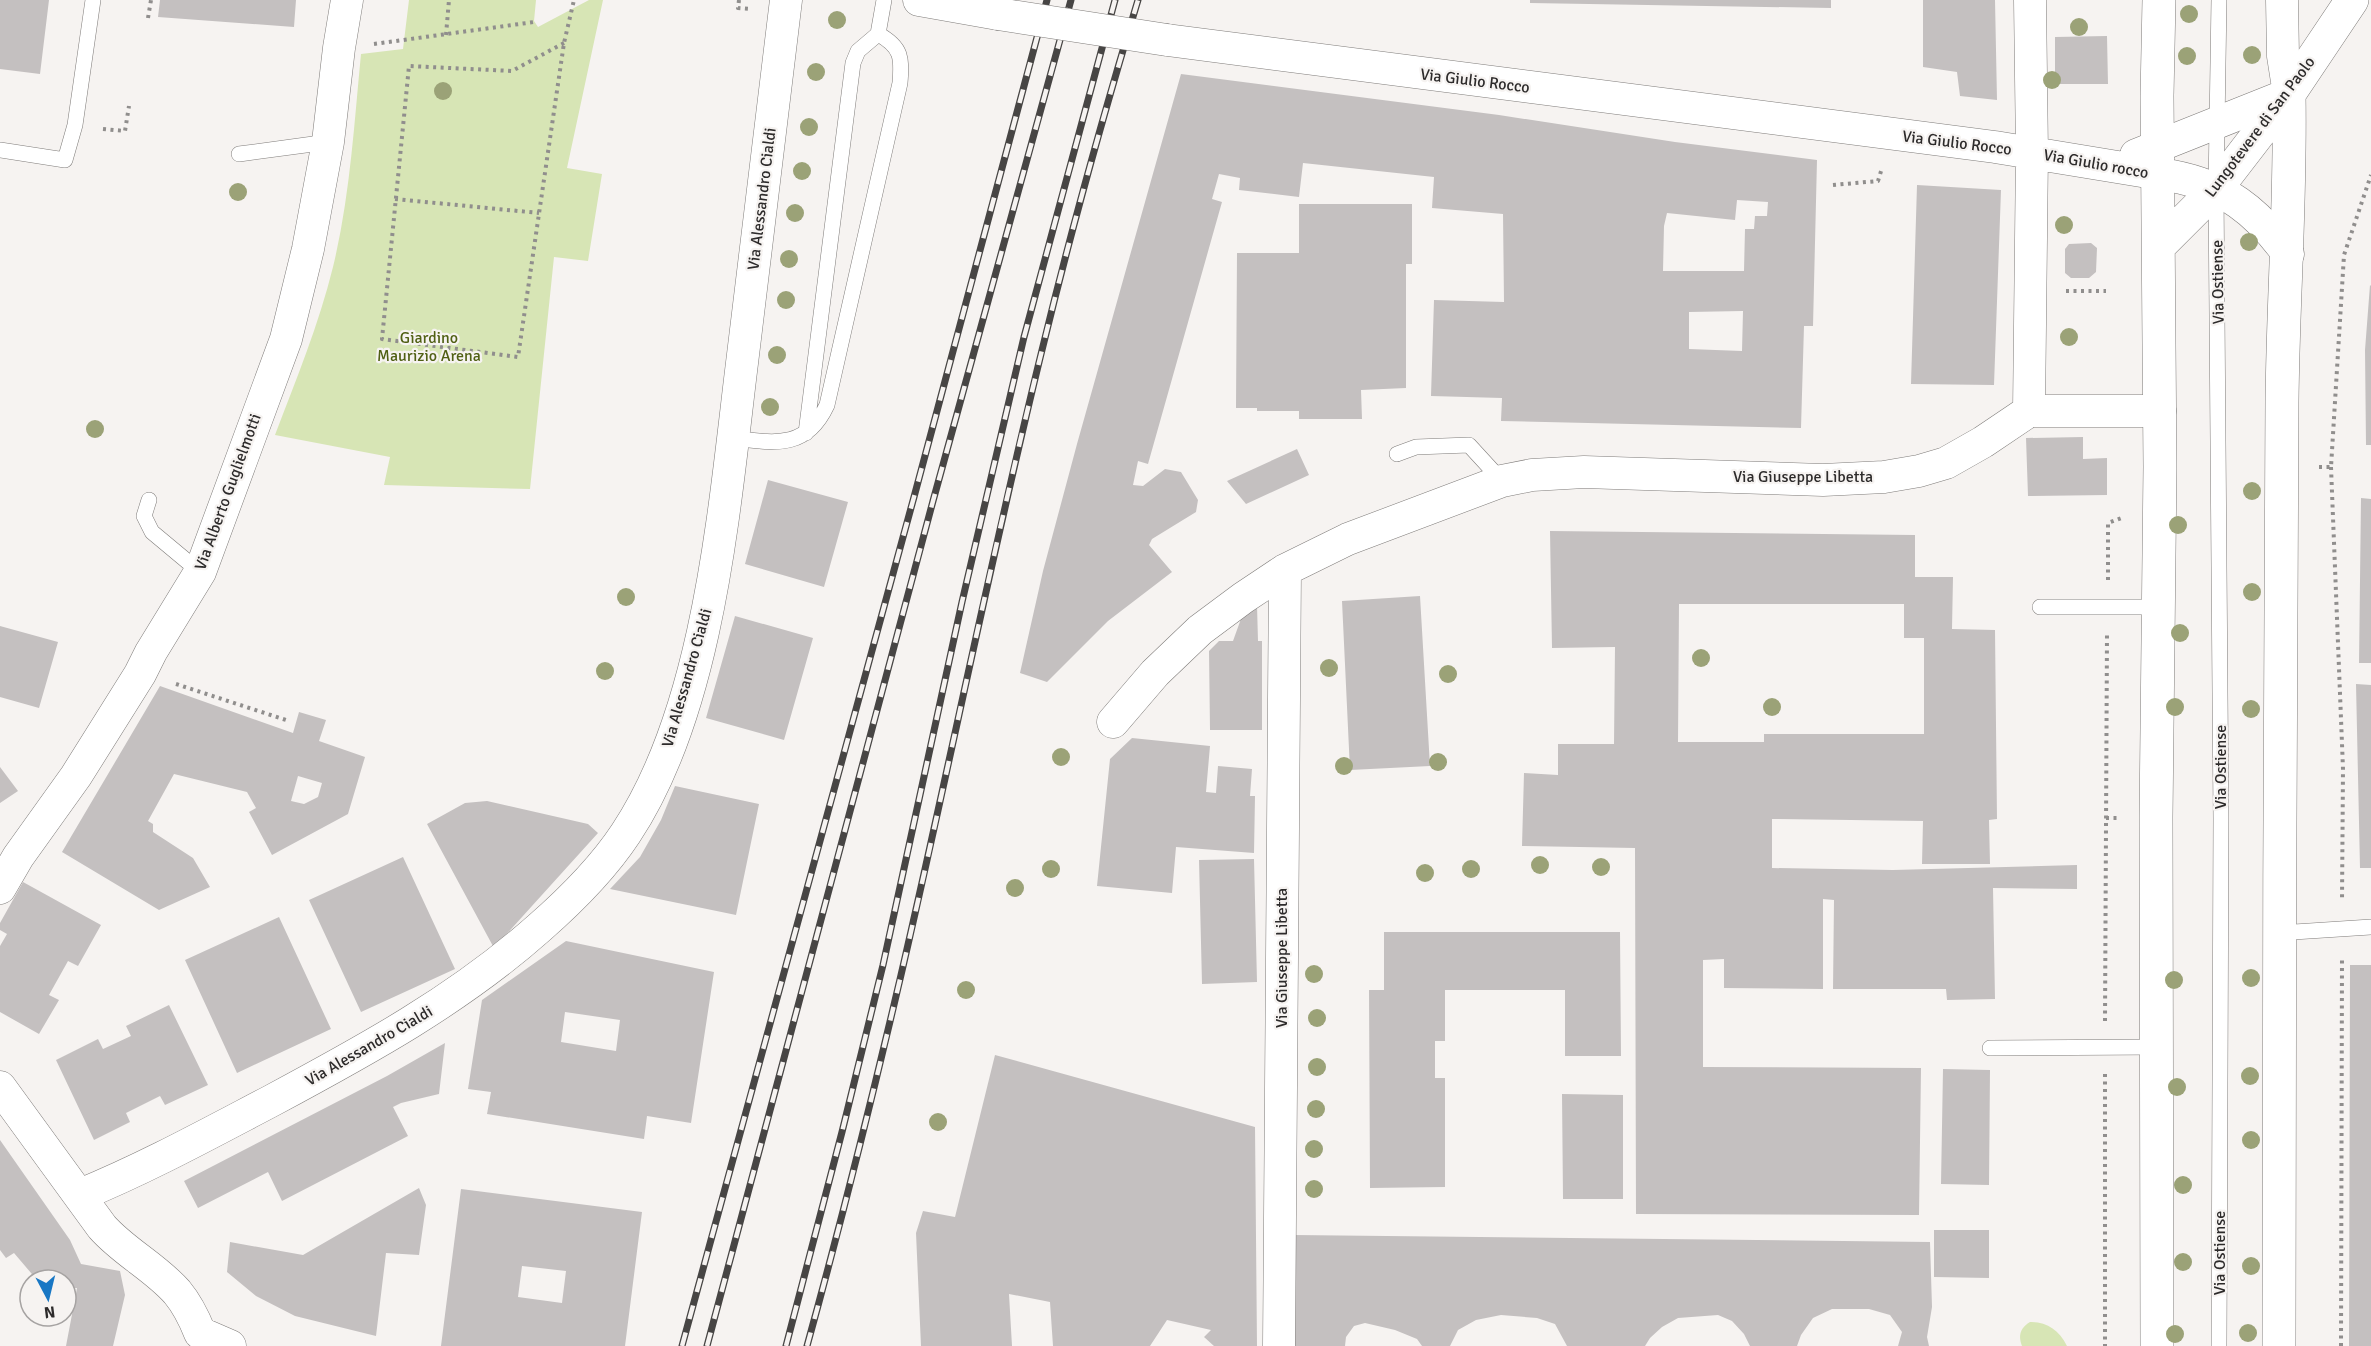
<svg xmlns="http://www.w3.org/2000/svg" width="2371" height="1346" font-family="Signika,sans-serif">
<style>
.green{fill:#d7e5b5}
.building{fill:#c4c0c0;fill-rule:evenodd}
.lines{fill:none;stroke-linecap:round;stroke-linejoin:round}
.lane-casing{stroke:#7f7c7a;stroke-width:16}
.street-casing{stroke:#7f7c7a;stroke-width:33}
.secondary-casing{stroke:#7f7c7a;stroke-width:34}
.path{stroke:#908e8d;stroke-width:4;stroke-dasharray:3 4.5;stroke-linecap:butt}
.lane{stroke:#fff;stroke-width:15}
.street{stroke:#fff;stroke-width:32}
.secondary{stroke:#fff;stroke-width:33}
.rail-casing{stroke:#474544;stroke-width:7}
.rail{stroke:#f6f3f1;stroke-width:4.5;stroke-dasharray:14;stroke-linecap:butt}
.street-bridge-casing{stroke:#7f7c7a;stroke-width:33;stroke-linecap:butt}
.street-bridge{stroke:#fff;stroke-width:32}
.tree{fill:#9ba277}
.labels{text-anchor:middle;dominant-baseline:central;stroke-width:4.5;stroke-linejoin:round;paint-order:stroke}
.street-label{font-size:16px;fill:#2d2b2b;stroke:#f6f3f1}
.park-label{font-size:16px;fill:#506014;stroke:#f6f3f1}
</style>
<rect width="100%" height="100%" fill="#f6f3f1"/>
<path class="green" d="M409,0H536L534,21L538,27L589,0H603L567,168L602,174L588,261L554,257L530,489L384,485L390,457L275,435C296,380 319,324 333,267C350,197 354,125 361,54L403,49Z
M2030,1322C2047,1322 2059,1330 2067,1346H2022C2018,1336 2020,1328 2030,1322Z"/>
<path class="building" d="M0,0H49L40,74L0,69Z
M160,0H296L294,27L158,17Z
M1530,0H1831V8L1530,3Z
M1923,0H1995L1997,100L1960,96L1957,72L1923,67Z
M2107,36L2108,84H2055V37Z
M1181,74L1499,115L1675,142L1817,160L1813,326H1804L1801,428L1501,421L1502,398L1431,396L1434,300L1504,302L1503,214L1432,208L1434,177L1303,163L1299,197L1239,190L1240,178L1219,174L1212,199L1222,202L1148,464L1138,461L1133,485L1143,486L1165,469L1181,472L1198,500L1196,512L1152,539L1149,545L1172,572L1108,621L1047,682L1020,673L1043,571L1077,444ZM1737,200L1768,202L1767,216H1755L1754,229H1745L1744,271H1663L1664,226L1667,213L1735,220ZM1743,311L1742,351L1689,349V312Z
M1917,185L2001,190L1994,385L1911,384Z
M1299,204H1412V264H1406V388L1361,390L1362,419H1299V411H1257V408H1236L1237,253H1299Z
M2091,243L2097,248L2096,272L2089,278H2071L2065,273V249L2069,244Z
M2370,285L2371,286V445H2366L2365,350Z
M2083,437V459L2107,458V495L2028,496L2026,438Z
M1297,449L1309,475L1246,504L1227,481Z
M768,480L848,502L824,587L745,564Z
M2361,498L2371,499V663H2359Z
M1550,531L1915,535V577H1953L1952,629L1995,630L1997,819L1989,820L1990,864H1922L1923,821L1772,819V868L1893,870L2077,865V889L1993,888L1995,999L1947,1000L1946,989H1833L1834,900L1823,899V989L1724,988V959L1703,960V1067L1921,1068L1919,1215L1636,1214L1635,848L1522,846L1524,773L1558,775V744H1614L1615,647L1552,648ZM1679,604H1904V638H1924V734H1764V742H1678Z
M1420,596L1430,766L1350,770L1342,601Z
M1257,605L1258,641H1262V730H1210L1209,651L1219,641H1233L1242,616Z
M735,616L813,638L784,740L706,718Z
M0,626L58,642L39,708L0,697Z
M2356,684L2371,685V868H2360Z
M160,686L293,733L299,712L326,720L319,741L365,757L348,814L272,855L249,812L256,808L247,792L174,774L148,821L153,824V832L193,858L210,887L159,910L62,852ZM298,776L322,783L318,797L304,804L291,801Z
M1132,738L1210,746L1206,792L1216,793L1218,766L1252,769L1250,796H1255L1254,853L1176,847L1172,893L1097,886L1110,759Z
M0,767L18,791L0,803Z
M675,786L759,804L736,915L610,889L640,857L661,820Z
M487,801L588,824L598,833L494,948L427,824L465,803Z
M403,857L455,969L361,1012L309,900Z
M1254,859L1257,982L1202,984L1199,860Z
M23,882L101,925L78,966L68,961L49,995L59,1000L39,1034L0,1012V946L7,934L0,930V923Z
M279,917L331,1029L237,1073L185,960Z
M1384,932H1620L1621,1056H1565V990H1445V1041H1435V1078H1445V1187L1370,1188L1369,990H1384Z
M566,941L714,972L691,1123L647,1116L644,1139L487,1114L491,1092L468,1089L482,1000ZM565,1012L620,1020L616,1051L561,1042Z
M2350,965H2371V1346H2349Z
M169,1005L208,1085L165,1105L160,1096L126,1113L130,1122L94,1140L56,1060L98,1039L103,1049L131,1036L126,1026Z
M445,1043L439,1094L401,1103L393,1107L408,1136L282,1201L268,1172L198,1208L184,1181L387,1076Z
M995,1055L1255,1127L1257,1346H1214L1204,1337L1211,1330L1167,1320L1150,1346H1053L1050,1302L1009,1294L1012,1346H921L916,1233L923,1211L955,1217Z
M1943,1069L1990,1070L1989,1185L1941,1184Z
M1562,1094L1623,1095V1199H1563Z
M0,1140L70,1240L81,1264L120,1271L125,1295L113,1346H66L77,1288H66V1280H37L14,1253L6,1258L0,1250Z
M419,1188L426,1205L419,1255L386,1253L376,1336L295,1316L256,1296L227,1272L230,1242L303,1255Z
M461,1189L642,1212L625,1346H441ZM522,1266L566,1271L562,1303L518,1297Z
M1934,1230H1989V1278L1934,1277Z
M1294,1235L1930,1242L1932,1307L1927,1337L1929,1346H1898L1902,1332L1890,1315L1869,1309H1832L1813,1318L1801,1335L1797,1346H1750L1744,1334L1732,1321L1718,1315L1678,1318L1662,1327L1650,1338L1645,1346H1567L1555,1324L1537,1318L1501,1315L1476,1320L1458,1330L1450,1346H1422L1417,1339L1395,1330L1365,1323L1354,1326L1346,1337L1345,1346H1293Z"/>
<g class="lines">
<g class="lane-casing">
<path id="lane" d="M2219,0L2216,189L2221,818L2219,1346
M0,150L65,160L75,125L93,0
M239,154L328,142
M806,433L853,63L858,51L878,34L884,0
M733,438C774,443 806,450 827,405L900,83C902,58 902,47 878,34
M1397,454L1416,447L1469,445L1502,481
M149,500L144,516L152,532L200,572
M2040,607H2158
M2279,933L2371,927
M1990,1048L2156,1047"/>
</g>
<g class="street-casing">
<path id="street" d="M919,0L998,14
M1167,40L1995,147L2172,176C2225,186 2257,211 2288,254
M2136,155L2289,94L2283,56L2282,0
M2029,411L2032,153L2030,0
M1113,722L1155,673L1200,630L1243,598L1285,570L1348,539L1502,481L1532,475L1584,472L1823,480L1884,477L1919,471L1946,463L1983,442L2029,411H2160
M0,888L18,857L76,776L140,674L151,652L200,572L286,339L308,249L328,142L339,48L347,0
M0,1087L102,1227C124,1252 155,1267 177,1292C187,1304 194,1318 200,1333
M80,1195C146,1168 208,1134 271,1101C366,1050 458,1000 539,928C571,900 603,868 626,833C709,708 724,509 742,363C756,242 771,121 786,0
M200,1333L230,1346
M1279,1346L1285,570"/>
</g>
<g class="secondary-casing">
<path id="secondary" d="M2160,245L2216,189L2289,94L2352,0
M2157,1346L2156,817L2160,467L2157,96L2159,0
M2279,1346C2279,1031 2280,717 2282,402C2283,299 2291,197 2289,94"/>
</g>
<path class="path" d="M739,0L738,8L751,9
M148,18L151,0
M446,35L449,0
M564,43L512,71L409,66L382,339L518,357L564,43L574,0
M374,44L534,22
M103,129L125,131L129,106
M1833,185L1878,181L1882,168
M395,199L539,213
M2066,291H2106
M2319,467H2331L2344,255L2371,175
M2331,467L2343,769L2342,901
M2108,580V523L2124,517
M176,684L289,721
M2106,818H2120
M2105,1021L2107,633
M2105,1074V1346
M2341,1346L2342,957"/>
<use href="#lane" class="lane"/>
<use href="#street" class="street"/>
<use href="#secondary" class="secondary"/>
<g class="rail-casing">
<path id="rail" d="M682,1346L914,497L1047,0
M707,1346L933,501L1071,0
M786,1346L842,1132L883,965L962,602L1024,337L1115,0
M807,1346C841,1223 872,1099 901,975C950,764 992,552 1044,342C1072,227 1104,113 1138,0"/>
</g>
<use href="#rail" class="rail"/>
<g class="street-bridge-casing">
<path id="street-bridge" d="M998,14L1167,40"/>
</g>
<use href="#street-bridge" class="street-bridge"/>
</g>
<g class="tree">
<circle cx="2189" cy="14" r="9"/>
<circle cx="837" cy="20" r="9"/>
<circle cx="2079" cy="27" r="9"/>
<circle cx="2252" cy="55" r="9"/>
<circle cx="2187" cy="56" r="9"/>
<circle cx="816" cy="72" r="9"/>
<circle cx="2052" cy="80" r="9"/>
<circle cx="443" cy="91" r="9"/>
<circle cx="809" cy="127" r="9"/>
<circle cx="802" cy="171" r="9"/>
<circle cx="238" cy="192" r="9"/>
<circle cx="795" cy="213" r="9"/>
<circle cx="2064" cy="225" r="9"/>
<circle cx="2249" cy="242" r="9"/>
<circle cx="789" cy="259" r="9"/>
<circle cx="786" cy="300" r="9"/>
<circle cx="2069" cy="337" r="9"/>
<circle cx="777" cy="355" r="9"/>
<circle cx="770" cy="407" r="9"/>
<circle cx="95" cy="429" r="9"/>
<circle cx="2252" cy="491" r="9"/>
<circle cx="2178" cy="525" r="9"/>
<circle cx="2252" cy="592" r="9"/>
<circle cx="626" cy="597" r="9"/>
<circle cx="2180" cy="633" r="9"/>
<circle cx="1701" cy="658" r="9"/>
<circle cx="1329" cy="668" r="9"/>
<circle cx="605" cy="671" r="9"/>
<circle cx="1448" cy="674" r="9"/>
<circle cx="1772" cy="707" r="9"/>
<circle cx="2175" cy="707" r="9"/>
<circle cx="2251" cy="709" r="9"/>
<circle cx="1061" cy="757" r="9"/>
<circle cx="1438" cy="762" r="9"/>
<circle cx="1344" cy="766" r="9"/>
<circle cx="1540" cy="865" r="9"/>
<circle cx="1601" cy="867" r="9"/>
<circle cx="1051" cy="869" r="9"/>
<circle cx="1471" cy="869" r="9"/>
<circle cx="1425" cy="873" r="9"/>
<circle cx="1015" cy="888" r="9"/>
<circle cx="1314" cy="974" r="9"/>
<circle cx="2251" cy="978" r="9"/>
<circle cx="2174" cy="980" r="9"/>
<circle cx="966" cy="990" r="9"/>
<circle cx="1317" cy="1018" r="9"/>
<circle cx="1317" cy="1067" r="9"/>
<circle cx="2250" cy="1076" r="9"/>
<circle cx="2177" cy="1087" r="9"/>
<circle cx="1316" cy="1109" r="9"/>
<circle cx="938" cy="1122" r="9"/>
<circle cx="2251" cy="1140" r="9"/>
<circle cx="1314" cy="1149" r="9"/>
<circle cx="2183" cy="1185" r="9"/>
<circle cx="1314" cy="1189" r="9"/>
<circle cx="2183" cy="1262" r="9"/>
<circle cx="2251" cy="1266" r="9"/>
<circle cx="2248" cy="1333" r="9"/>
<circle cx="2175" cy="1334" r="9"/>
</g>
<g class="labels">
<g class="street-label">
<text transform="translate(1475 81) rotate(7)">Via Giulio Rocco</text>
<text transform="translate(2260 127) rotate(-53)">Lungotevere di San Paolo</text>
<text transform="translate(1957 143) rotate(7)">Via Giulio Rocco</text>
<text transform="translate(2096 164) rotate(10)">Via Giulio rocco</text>
<text transform="translate(762 199) rotate(-83)">Via Alessandro Cialdi</text>
<text transform="translate(2218 282) rotate(-91)">Via Ostiense</text>
<text x="1803" y="477">Via Giuseppe Libetta</text>
<text transform="translate(228 492) rotate(-70)">Via Alberto Guglielmotti</text>
<text transform="translate(687 678) rotate(-74)">Via Alessandro Cialdi</text>
<text transform="translate(2221 767) rotate(-90)">Via Ostiense</text>
<text transform="translate(1282 958) rotate(-90)">Via Giuseppe Libetta</text>
<text transform="translate(369 1046) rotate(-30)">Via Alessandro Cialdi</text>
<text transform="translate(2220 1253) rotate(-90)">Via Ostiense</text>
</g>
<g class="park-label">
<text x="429" y="338">Giardino<tspan x="429" dy="18">Maurizio Arena</tspan></text>
</g>
</g>
<g transform="translate(48 1298) rotate(173)"><circle r="28" fill="#f6f3f1" stroke="#a6a3a2" stroke-width="1.5"/>
<path d="M0-4.5L10 22L0 15L-10 22Z" fill="#1877c4"/>
<text y="-9" font-size="16" font-weight="bold" text-anchor="middle" fill="#2d2b2b">N</text>
</g>
</svg>
